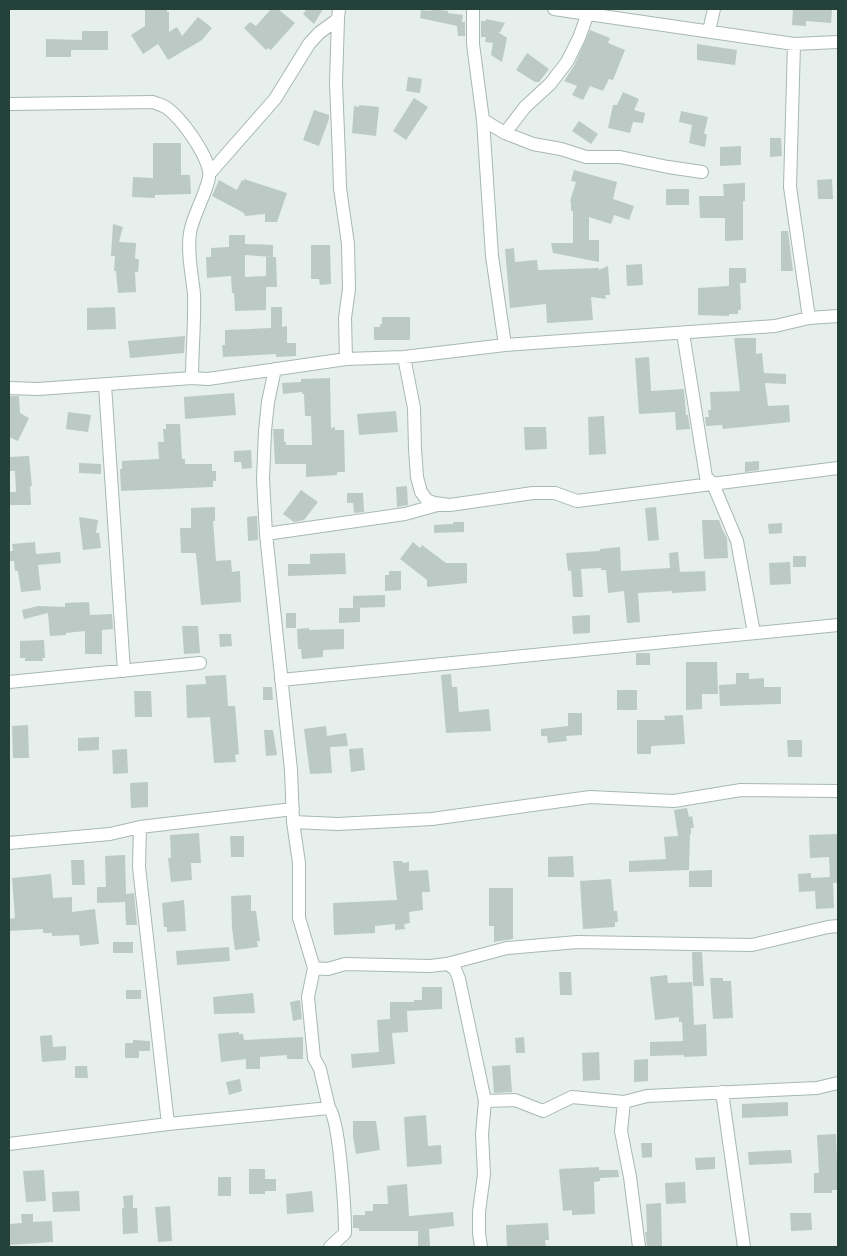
<svg xmlns="http://www.w3.org/2000/svg" width="847" height="1256" font-family="Ubuntu,sans-serif">
<style>
.building{fill:#bbcac4}
.lines{fill:none;stroke-linecap:round;stroke-linejoin:round}
.street-casing{stroke:#a8b8b2;stroke-width:14}
.street{stroke:#fff;stroke-width:12}
</style>
<rect width="100%" height="100%" fill="#e6efeb"/>
<path class="building" d="M145,9H167V12H169V32L177,27L182,36L198,17L212,28L202,40L168,60L158,44L143,54L131,35L145,26Z
M271,9H278L295,23L271,50L268,48L266,50L244,28L250,22L256,26Z
M307,9H323L314,24L303,14Z
M432,9L448,11V13L463,15L462,22H465V36H458L457,26L420,18L421,10L431,11Z
M793,9L832,10L831,23L806,21V26L792,25Z
M486,19L505,23L500,32H498L507,38L502,62L491,55L493,43L485,42L486,37H481V21H486Z
M590,30L610,38L608,43L625,50L613,80L609,79L603,91L590,86L583,100L572,95L577,86L564,81L574,66Z
M82,31H108V50H71V57H46V39L82,40Z
M697,44L737,50L735,65L697,60Z
M527,53L549,69L539,82H535L516,70Z
M408,77L422,79L420,93L406,91Z
M623,92L639,99L634,110L645,113L643,123L633,122L630,133L608,128L613,105H617Z
M414,98L428,107L406,140L393,131Z
M359,105L379,107L376,136L352,133L354,106L359,107Z
M314,110L329,115V119L319,146L303,140Z
M681,111L708,117L704,134H707L705,147L689,143L692,125L679,122Z
M579,121L598,134L591,144L572,131Z
M770,138H781L782,156L770,157Z
M153,143H181V175H190L191,194L155,195V198L132,197L133,177L153,178Z
M741,146V165L720,166V147Z
M574,170L617,182L613,199L634,206L629,220L614,215L611,224L589,217V240H599V262L553,253L551,243H573V211H571V201H570L576,182L571,181Z
M244,179L287,193L277,222H265V214L245,216L244,213L212,196L219,180L237,190L242,180L244,181Z
M832,179L833,199H818L817,180Z
M745,183V201H743V240L725,241V218H700L699,196H724L723,184Z
M666,189H689V205H666Z
M113,224L123,227L119,242L136,243L135,259H139L138,272H135L136,292L118,293L116,271H114L115,256H111Z
M781,231H788L793,271H781Z
M229,235H245V244L273,245V257L245,255V277L266,276V257H276L277,287H266V310L235,311L234,293H232L231,276L207,278L206,257H211V248L229,247Z
M311,245H330L331,284L320,285L319,279H311Z
M514,248L515,262L537,260L538,270L599,268V270L608,266L610,295H605L606,299L591,297L593,320L547,323L546,304L510,308L505,249Z
M642,264L643,285L627,286L626,265Z
M729,268H746V283H740L741,310H738V314H729V316L698,315V288L729,286Z
M115,307L116,329L87,330V308Z
M271,307H282V327L287,326V343H296V356L276,357V354L223,357L222,345H225V330L271,328Z
M382,317H410V340H374V327H380V324H382Z
M185,336L184,353L130,358L128,341Z
M734,338H756V354L762,353L764,373L786,374V384L765,383L768,406L789,405L790,422L723,429L722,425L706,426L705,417H709L708,410H711L710,392L740,391Z
M649,357L651,391L684,389L686,415H688L690,429L676,430L675,412L639,414L635,358Z
M330,378L331,428L335,427V430H344L345,472H337V475L306,477V464H275L273,429H284V442H286V445H312L311,416H305L304,394H302V392L283,394L282,383L301,382V379Z
M234,393L236,415L185,419L184,397Z
M9,396H19L20,413L29,418L18,441L9,437Z
M396,411L398,432L359,435L357,414Z
M68,412L91,415L88,432L66,429Z
M604,416L606,454L589,455L588,417Z
M166,424H180L182,459H185V464H212V471H216V481H213V487L121,491L120,469H122V461L159,459L158,442H164L163,429H166Z
M524,427H546L547,449L525,450Z
M251,450L252,468L242,469L241,462H234V451Z
M29,456L32,486H30L31,505H9V492H16L15,471H9V457Z
M759,461V470L745,472V462Z
M79,463L101,464V474L79,473Z
M407,486L408,505L397,507L396,487Z
M301,490L318,502L304,520L294,522L283,514Z
M347,493H363L364,512L354,513L353,503H347Z
M215,507V521H213L216,561L231,560L232,572L240,571L241,602L201,605L196,554L195,553H181L180,528H191V508Z
M656,507L659,540L648,541L645,508Z
M257,516L258,540L248,541L247,517Z
M79,517L98,520L96,533H99L101,548L83,550Z
M702,520H719L722,529L727,538L728,558L704,559Z
M453,522H464V532L434,533V525L453,524Z
M782,523V533L769,534L768,524Z
M35,542L36,554L60,552L61,563L38,565L41,590L21,592L18,571H15L14,561H10V551H13L12,544Z
M413,542L420,548L422,545L446,563H467V583L427,587V580L400,559Z
M620,547L621,571L670,568L669,553L678,552L680,572L705,571L706,591L672,593V591L638,593L640,622L627,623L624,591L608,593L606,570H601V568L581,569L583,597H573L571,570L568,571L566,553L600,551V549Z
M345,553L346,574L288,576V564H310V554Z
M793,556H806V567H793Z
M790,562L791,584L770,585L769,563Z
M389,571H401V590L385,591V575H389Z
M385,595V607L353,608V596Z
M89,602L90,615L112,614L113,629L102,630V654H85V631L66,633V635L50,636L48,613L24,619L22,610L38,606L65,607V603Z
M339,608H360V622L339,623Z
M286,613H296V628H286Z
M590,615V633L573,634L572,616Z
M182,626H198L200,653L184,654Z
M309,628V630L344,629V649L323,650V657L302,659L301,649H298L297,629Z
M219,634H231L232,646L220,647Z
M44,640L45,658H42L43,661H25V658H20V641Z
M636,653H650V665H636Z
M686,662H717L718,694H702V709L686,710Z
M736,673H749V679L764,678V687H781V704L720,706L719,685L736,684Z
M451,674L452,687H457L459,712L489,709L491,731L446,733L441,675Z
M226,675L228,706H235L239,754L235,755L236,762L214,763L210,717L187,718L186,685L206,684L205,676Z
M263,687H272L273,700H263Z
M617,690H637V710H617Z
M134,691H151L152,717H135Z
M568,713H582V735L566,736L567,741L548,743L547,736H541V729L568,726Z
M683,715L685,744L651,746V754H637V720H665L664,716Z
M28,725L29,758H13L12,726Z
M326,726L327,736L346,733L348,746L330,747L332,773L310,774L304,729Z
M264,730H273L277,755L266,756Z
M99,737V750L78,751V738Z
M787,740H802V757H788Z
M363,748L365,770L351,772L349,749Z
M127,749L128,773L113,774L112,750Z
M148,782V807L131,808L130,783Z
M687,808L689,817L692,816L694,828H691V834L690,835L689,870L629,872V861L666,859L664,837L678,836L674,810Z
M199,833L201,863H191L192,880L171,882L168,858H171L170,835Z
M838,834V883H833L834,908L816,909L815,891L799,892L798,874L811,873V878L830,877L829,857L810,858L809,835Z
M230,836H244V857H231Z
M125,855L126,894L134,893L137,925H126L125,902L97,903V887H106L105,856Z
M573,856L574,877H548V857Z
M71,860H84L85,885H72Z
M393,861H402L403,863L409,862V871L428,870L430,892H422L423,910L409,912L410,923L404,924L405,929L395,930V924L375,926V933L334,935L333,903L397,900Z
M712,870V887H689V871Z
M51,874L53,898L72,897V912L95,909L99,944L80,946L79,935L52,936V933H43V929L9,931V919L15,918L12,878Z
M611,879L614,911H617L618,922H615V927L583,929L580,881Z
M489,888H513V939L494,942V926H489Z
M251,895V911H256L260,941H257L258,947L235,950L232,928L231,896Z
M184,900L186,931L167,932V927H164L162,903Z
M113,942H133V953H113Z
M229,947L230,961L177,965L176,951Z
M692,952H702L704,986H693Z
M559,972H571L572,995H560Z
M667,975L668,983L692,982L694,1025L706,1024L707,1056L684,1057V1055L650,1056V1042L683,1041L682,1022H679V1017L655,1020L650,977Z
M710,978H723V981H731L733,1018L713,1019Z
M422,987H442V1009L407,1011L408,1032L392,1033L395,1064L352,1068L351,1054L379,1052L377,1020L390,1019V1002H414V1000H422Z
M126,990H141V999H126Z
M253,993L255,1013L214,1014L213,997Z
M300,1000L302,1019L293,1021L290,1002Z
M239,1032V1034H243L244,1040L303,1037V1059H287V1055L260,1057V1069H246V1059L221,1062L218,1034Z
M52,1035L53,1047L66,1046V1060L42,1062L40,1036Z
M524,1037L525,1053H516L515,1038Z
M133,1040L150,1041V1051H139V1058H125V1043H133Z
M599,1052L600,1080L583,1081L582,1053Z
M648,1059V1081L634,1082V1060Z
M510,1065L512,1092L494,1093L492,1066Z
M75,1066H87L88,1078H75Z
M240,1079L242,1091L229,1095L226,1082Z
M788,1102V1116L742,1118V1104Z
M426,1115L428,1146L441,1145L442,1164L407,1167L404,1117Z
M353,1121H376L380,1150L356,1154L353,1137Z
M836,1134L838,1190H832V1193H814V1173H819L817,1135Z
M641,1143H652V1157L642,1158Z
M791,1150L792,1163L749,1165L748,1152Z
M715,1157V1169L696,1170L695,1158Z
M599,1167V1170H618L619,1177L600,1178V1181L594,1182L595,1214L572,1215V1210L563,1211L559,1169Z
M249,1169H265V1179H276V1191H265V1194H249Z
M44,1170L46,1201L26,1202L23,1171Z
M218,1177H231V1196H218Z
M685,1182L686,1203L666,1204L665,1183Z
M407,1184L409,1216L453,1212L454,1226L429,1229L430,1246H418V1231H359V1228H353V1215H365V1211H373V1204H388L387,1186Z
M79,1191L80,1211L53,1212L52,1192Z
M312,1191L314,1212L287,1214L286,1194Z
M133,1195V1208H137L138,1233L123,1234L122,1208H124L123,1196Z
M661,1203L662,1247H647L645,1232H647L646,1204Z
M170,1206L172,1241L158,1242L155,1207Z
M790,1213H811L812,1230L791,1231Z
M21,1214H33V1222L52,1221L53,1242L9,1245V1224L22,1223Z
M548,1223L549,1240H545L546,1247H507L506,1225Z"/>
<g class="lines">
<g class="street-casing">
<path id="street" d="M339,9L338,19L336,83L339,157L340,188L348,244L349,289L345,318L346,359
M473,9V44L483,120L492,256L505,345
M554,9L794,44L838,42
M709,31L714,9
M794,44L790,187L809,318
M9,104L153,102C157,104 163,105 167,108C182,119 206,153 209,171C212,183 192,216 190,233C187,253 192,274 194,294C195,322 192,351 192,378
M483,120L505,133L525,107L550,84L567,62L579,38L588,13
M505,133L533,144L561,149L586,157H620L668,167L702,172
M210,173L275,99L309,44L319,33L338,19
M683,333L706,477L713,484L737,541L754,633
M404,357L414,408L415,449L417,477L421,492L427,500L434,503L450,505L533,493H555L577,501L838,468
M275,369L268,402L265,431L263,479L266,534L291,770L293,822L299,863V918L314,968L308,997L314,1058L320,1069L329,1108C340,1120 345,1213 345,1233L330,1247
M105,385L124,671
M9,388L38,389L192,378L208,379L346,359L404,357L505,345L775,326L809,318L838,316
M266,534L405,514L441,504
M281,680L838,625
M9,682L200,663
M293,822L338,824L432,819L590,797L674,801L741,790L838,791
M140,827L139,867L168,1124
M9,843L110,834L140,827L293,809
M447,964L507,948L577,942L752,945L828,927L838,926
M314,968L328,969L345,964L430,966L447,964L455,969L459,979L485,1101L482,1134L484,1174L479,1212V1233L481,1247
M722,1092L744,1247
M485,1101L515,1100L543,1111L572,1097L624,1102L647,1096L817,1088L838,1083
M624,1102L621,1131L630,1177L639,1247
M9,1144L168,1124L329,1108"/>
</g>
<use href="#street" class="street"/>
</g>
<rect width="847" height="1256" fill="none" stroke="#24423a" stroke-width="20"/>
</svg>
